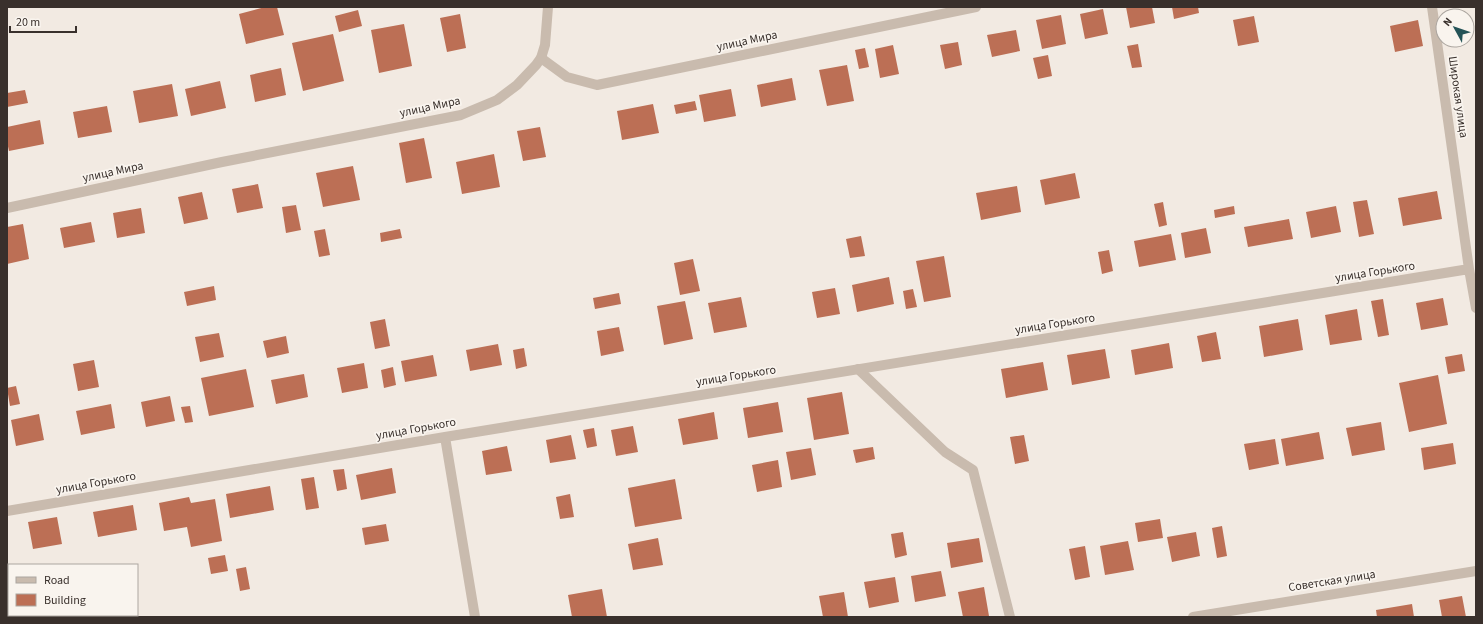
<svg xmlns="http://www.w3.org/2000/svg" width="1483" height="624" font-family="'Source Sans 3',sans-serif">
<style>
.building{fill:#bc6f55}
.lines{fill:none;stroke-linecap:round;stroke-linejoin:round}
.service{stroke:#c9bbae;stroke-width:10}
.minor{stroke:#c9bbae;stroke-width:10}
.tertiary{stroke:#c9bbae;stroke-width:10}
.labels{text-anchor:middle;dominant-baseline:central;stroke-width:3.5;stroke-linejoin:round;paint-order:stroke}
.street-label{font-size:12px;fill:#39302c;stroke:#f9f4ee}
</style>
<rect width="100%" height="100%" fill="#f2eae2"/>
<path class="building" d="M265,7H277L284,35L246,44L239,14Z
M1126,7H1152L1155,23L1130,28Z
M1172,7H1198L1199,13L1174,19Z
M1103,9L1108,34L1085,39L1080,14Z
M358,10L362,26L339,32L335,16Z
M460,14L466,48L447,52L440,18Z
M1061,15L1066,44L1042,49L1036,20Z
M1254,16L1259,42L1238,46L1233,20Z
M1418,20L1423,46L1395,52L1390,26Z
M404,24L412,66L379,73L371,30Z
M1016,30L1020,51L992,57L987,35Z
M333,34L344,81L303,91L292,43Z
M958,42L962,65L945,69L940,45Z
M1138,44L1142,67L1132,68L1127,46Z
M893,45L899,74L880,78L875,49Z
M865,48L869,67L859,69L855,50Z
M1048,55L1052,76L1038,79L1033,58Z
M847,65L854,101L827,106L819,70Z
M281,68L286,95L255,102L250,75Z
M792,78L796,100L761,107L757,85Z
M220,81L226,108L191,116L185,89Z
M172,84L178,116L139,123L133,91Z
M731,89L736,116L704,122L699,95Z
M25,90L28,103L7,107V93Z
M695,101L697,110L676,114L674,105Z
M653,104L659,133L622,140L617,111Z
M107,106L112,132L78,138L73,112Z
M40,120L44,144L9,151L7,142V127Z
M540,127L546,157L523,161L517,131Z
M424,138L432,178L406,183L399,143Z
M494,154L500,187L462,194L456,162Z
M353,166L360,200L323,207L316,173Z
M1075,173L1080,198L1045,205L1040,180Z
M258,184L263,208L237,213L232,189Z
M1017,186L1021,212L981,220L976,193Z
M1437,191L1442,219L1403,226L1398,198Z
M202,192L208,219L184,224L178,197Z
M1367,200L1374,234L1359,237L1353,202Z
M1163,202L1167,225L1159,227L1154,204Z
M296,205L301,230L286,233L282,207Z
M1234,206L1235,214L1215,218L1214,210Z
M1336,206L1341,232L1311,238L1306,212Z
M141,208L145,233L117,238L113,213Z
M1289,219L1293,239L1248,247L1244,227Z
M91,222L95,242L64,248L60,228Z
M23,224L29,259L7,264V227Z
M1206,228L1211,253L1185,258L1181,233Z
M325,229L330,255L319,257L314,231Z
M400,229L402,238L381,242L380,233Z
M1171,234L1176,260L1139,267L1134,241Z
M861,236L865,256L850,258L846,239Z
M1109,250L1113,271L1102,274L1098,252Z
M944,256L951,297L924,302L916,261Z
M693,259L700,291L680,295L674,263Z
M889,277L894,304L857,312L852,285Z
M214,286L216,300L187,306L184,292Z
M835,288L840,314L817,318L812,292Z
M913,289L917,307L906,309L903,291Z
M619,293L621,304L595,309L593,298Z
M741,297L747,327L714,333L708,303Z
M1443,298L1448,325L1421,330L1416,303Z
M1383,299L1389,335L1378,337L1371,301Z
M685,301L693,339L664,345L657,306Z
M1357,309L1362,340L1330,345L1325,315Z
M385,319L390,346L375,349L370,322Z
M1298,319L1303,350L1264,357L1259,326Z
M619,327L624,351L601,356L597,331Z
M1216,332L1221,359L1202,362L1197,336Z
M219,333L224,357L200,362L195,337Z
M286,336L289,353L267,358L263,341Z
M1169,343L1173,368L1135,375L1131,350Z
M498,344L502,365L470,371L466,350Z
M524,348L527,366L516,369L513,350Z
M1105,349L1110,378L1072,385L1067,355Z
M1462,354L1465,371L1448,374L1445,357Z
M433,355L437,376L405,382L401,361Z
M94,360L99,387L78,391L73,364Z
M1043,362L1048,390L1006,398L1001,369Z
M364,363L368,388L342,393L337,368Z
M393,367L396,385L384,388L381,370Z
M246,369L254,407L209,416L201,378Z
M304,374L308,397L276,404L271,380Z
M1438,375L1447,424L1409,432L1399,383Z
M16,386L20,404L10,406L7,388Z
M842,392L849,434L814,440L807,398Z
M170,396L175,421L146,427L141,402Z
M778,402L783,432L748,438L743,408Z
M111,404L115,428L81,435L76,411Z
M190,406L193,422L185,423L181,407Z
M714,412L718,439L683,445L678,419Z
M39,414L44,440L16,446L11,420Z
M1381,422L1385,450L1352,456L1346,428Z
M633,426L638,452L616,456L611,430Z
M594,428L597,446L587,448L583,430Z
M1319,432L1324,459L1286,466L1281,439Z
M571,435L576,459L550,463L546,440Z
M1024,435L1029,461L1015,464L1010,437Z
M1275,439L1279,464L1249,470L1244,444Z
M1453,443L1456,464L1424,470L1421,448Z
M507,446L512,471L486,475L482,451Z
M873,447L875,459L856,463L853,450Z
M811,448L816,475L791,480L786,452Z
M778,460L782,487L757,492L752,465Z
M392,468L396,493L361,500L356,475Z
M344,469L347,489L337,491L333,470Z
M314,477L319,508L306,510L301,479Z
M675,479L682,519L635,527L628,488Z
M270,486L274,510L230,518L226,494Z
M570,494L574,517L560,519L556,497Z
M189,497L191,503L215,499L222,541L191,547L187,527L164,531L159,503Z
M133,505L137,530L98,537L93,512Z
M57,517L62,544L33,549L28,522Z
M1160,519L1163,538L1138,542L1135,523Z
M386,524L389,541L365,545L362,528Z
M1222,526L1227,556L1217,558L1212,528Z
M903,532L907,555L895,558L891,534Z
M1196,532L1200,556L1172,562L1167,537Z
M658,538L663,565L633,570L628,544Z
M979,538L983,562L951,568L947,543Z
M1128,541L1134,570L1105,575L1100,546Z
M1085,546L1090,577L1075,580L1069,549Z
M225,555L228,571L211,574L208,558Z
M246,567L250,589L240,591L236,569Z
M941,571L946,596L915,602L911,576Z
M895,577L899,602L869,608L864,582Z
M984,587L989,616L963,617L958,592Z
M602,589L607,617H572L568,595Z
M844,592L848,617H823L819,596Z
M1462,596L1466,617H1442L1439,600Z
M1412,604L1414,617H1377L1376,610Z"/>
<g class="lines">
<path class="service" d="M858,369L945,452L973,470L1010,617"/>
<path class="minor" d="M1432,7L1469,269L1476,308
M541,58L567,77L597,85L976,7
M445,437L475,617
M7,511L445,437L1469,269
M1193,617L1476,571"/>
<path class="tertiary" d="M7,208L222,162L461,115L497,100L517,85L536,65L541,58L545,45L548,7"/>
</g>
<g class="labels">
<g class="street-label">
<text transform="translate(747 41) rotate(-12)">улица Мира</text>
<text transform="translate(1458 97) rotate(82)">Широкая улица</text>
<text transform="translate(430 107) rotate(-12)">улица Мира</text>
<text transform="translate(113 172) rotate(-12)">улица Мира</text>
<text transform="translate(1375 272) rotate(-9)">улица Горького</text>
<text transform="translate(1055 324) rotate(-9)">улица Горького</text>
<text transform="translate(736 376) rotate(-9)">улица Горького</text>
<text transform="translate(416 429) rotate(-10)">улица Горького</text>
<text transform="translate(96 483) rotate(-10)">улица Горького</text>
<text transform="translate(1332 581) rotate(-9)">Советская улица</text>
</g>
</g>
<rect width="1483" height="624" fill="none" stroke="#39302c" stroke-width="16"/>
<rect x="8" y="564" width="130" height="52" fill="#f9f4ee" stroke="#aca6a0"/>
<rect x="16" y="577" width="20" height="6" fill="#c9bbae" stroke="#aca6a0"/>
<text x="44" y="584" font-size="12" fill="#39302c">Road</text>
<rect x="16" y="594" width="20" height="12" fill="#bc6f55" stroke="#aca6a0"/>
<text x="44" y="604" font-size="12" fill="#39302c">Building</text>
<g transform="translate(1455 28) rotate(310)"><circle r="19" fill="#f9f4ee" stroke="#aca6a0"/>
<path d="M0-3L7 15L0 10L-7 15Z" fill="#245357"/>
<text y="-6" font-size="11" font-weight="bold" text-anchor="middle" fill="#39302c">N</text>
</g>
<path d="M10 26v6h66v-6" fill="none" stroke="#39302c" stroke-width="2"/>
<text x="16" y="26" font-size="12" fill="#39302c" stroke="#f9f4ee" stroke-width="3" paint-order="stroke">20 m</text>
</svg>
